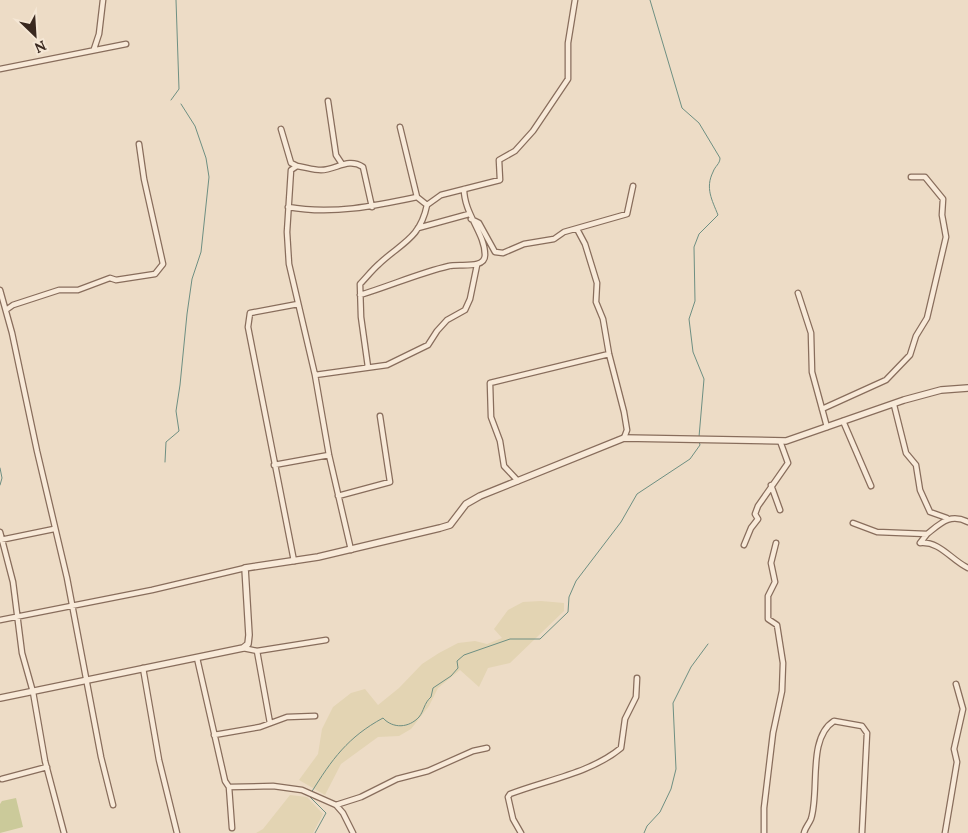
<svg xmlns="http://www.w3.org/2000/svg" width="968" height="833" font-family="Lora,serif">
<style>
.farmland{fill:#e3d4b3}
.green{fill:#cbca9a}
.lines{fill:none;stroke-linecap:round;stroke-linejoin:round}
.stream{stroke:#6e8f82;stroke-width:1}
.minor-casing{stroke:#886d5c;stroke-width:7}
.tertiary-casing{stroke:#886d5c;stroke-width:8}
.minor{stroke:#f8ead9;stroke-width:4.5}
.tertiary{stroke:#f8ead9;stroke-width:5.5}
</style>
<rect width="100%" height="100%" fill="#eddcc6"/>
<path class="farmland" d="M541,601L564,603V611L510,663L488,668L479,687L460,670L438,688L429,706L411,729L399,736L378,737L341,764L325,795L299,780L318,754L322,729L333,707L351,693L365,689L378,705L399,688L422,664L439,653L458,643L475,641L487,644L502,638L494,629L508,610L523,602Z
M290,795L307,797L323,814L313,833H256L263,829Z"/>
<path class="green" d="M16,798L23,827L0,833V804L2,801Z"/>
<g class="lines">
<path class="stream" d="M650,0L682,108L699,123L720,158C720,164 715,166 713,172C705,188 712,200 718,215L699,234L694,247L695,301L689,319L693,352L704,379L699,437
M171,100L179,89L176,0
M165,462L166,442L179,431L176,411L180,385L187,314L192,279L201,252L209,177L206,158L195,126L181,104
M0,468L2,478L0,485
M311,793C332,759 348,737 383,718C393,729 409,728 419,717C424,711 424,703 431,697L433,688L451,676L458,668L457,661L464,655L510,639H540L568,612L569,597L576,581L621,522L637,494L690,459L700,445L699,441
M309,796L326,813L315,833
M644,833L647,826L660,812L671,789L676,769L673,703L691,667L708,644"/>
<g class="minor-casing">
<path id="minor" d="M94,49L99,34L103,0
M0,69L126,44
M328,101L336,155L342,164
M400,127L417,197L427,205
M281,129L291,163L297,166
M288,207C332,215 375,206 417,197
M471,219L479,223L495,252L503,253L524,244L554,239L564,232L627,214L633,186
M418,228L469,214
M577,229L585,244L597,283L596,302L603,319L609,354L624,412L627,430L624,438
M0,290L12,333L37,451L67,578L101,757L113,805
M798,293L811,333L812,372L827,427
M360,295C390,286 419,273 449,266C458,263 485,270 485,255C485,233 464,214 464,189
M6,310L13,305L59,290H78L110,278L116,280L155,274L163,264L144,179L139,144
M368,367L361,317L360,284C366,278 372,270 379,264C401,243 420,239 427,205L441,195L500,180L499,160L515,151L533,131L568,79V43L575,0
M315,375L387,365L428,345L437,331L447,320L465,310L470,299L477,265
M894,405L906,453L916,465L920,490L930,512L947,518
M822,409L886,380L910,355L916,336L927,318L946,237L942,215L943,199L925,177H911
M843,421L871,486
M274,465L329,455
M518,481L504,466L500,441L491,417L490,383L609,354
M771,485L780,510
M338,496L390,482L380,416
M853,523L877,532L927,534C941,523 950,513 968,522
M0,532L13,582L22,653L33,692L45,761L64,833
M927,534L920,543C940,541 951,560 968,568
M0,540L54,529
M744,545L751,528L758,519L755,514L758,506L788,463L780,441
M351,550L329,455L315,375L289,264L287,232L291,170L297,166C305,167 313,170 321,170C336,170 348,157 363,167L372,207
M294,561L248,327L250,313L298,304
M0,620L152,590L245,568
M243,648L257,651L326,640
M257,651L270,723
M197,658L225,781L229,787L232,828
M143,668L159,760L177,833
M214,735L260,727L287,717L315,716
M2,779L47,767
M229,787L273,786L302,790L336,805L343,813L353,833
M336,805L361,797L397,779L428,771L473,751L487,748
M521,833L513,819L508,797L510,794C546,780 591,773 621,748L625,719L636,697L637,678
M764,833V808L773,733L782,691L783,663L777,625L768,619V596L775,582L771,563L776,543
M804,833C805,828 809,824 811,819C820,791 807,738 834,721L862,726L867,733L862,833
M945,833L957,762L954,749L963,709L956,684"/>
</g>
<g class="tertiary-casing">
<path id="tertiary" d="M0,698L243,648L248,644L249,635L245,568L318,557L440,528L450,525L466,504L480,496L624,438L786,441L904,400L941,390L968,388"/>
</g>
<use href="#minor" class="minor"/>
<use href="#tertiary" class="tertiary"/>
</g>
<g transform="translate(35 35) rotate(155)" stroke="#f5e7d5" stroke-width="4" paint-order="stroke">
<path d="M0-4L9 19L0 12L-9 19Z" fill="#39281f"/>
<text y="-8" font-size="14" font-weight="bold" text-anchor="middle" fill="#39281f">N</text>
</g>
</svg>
